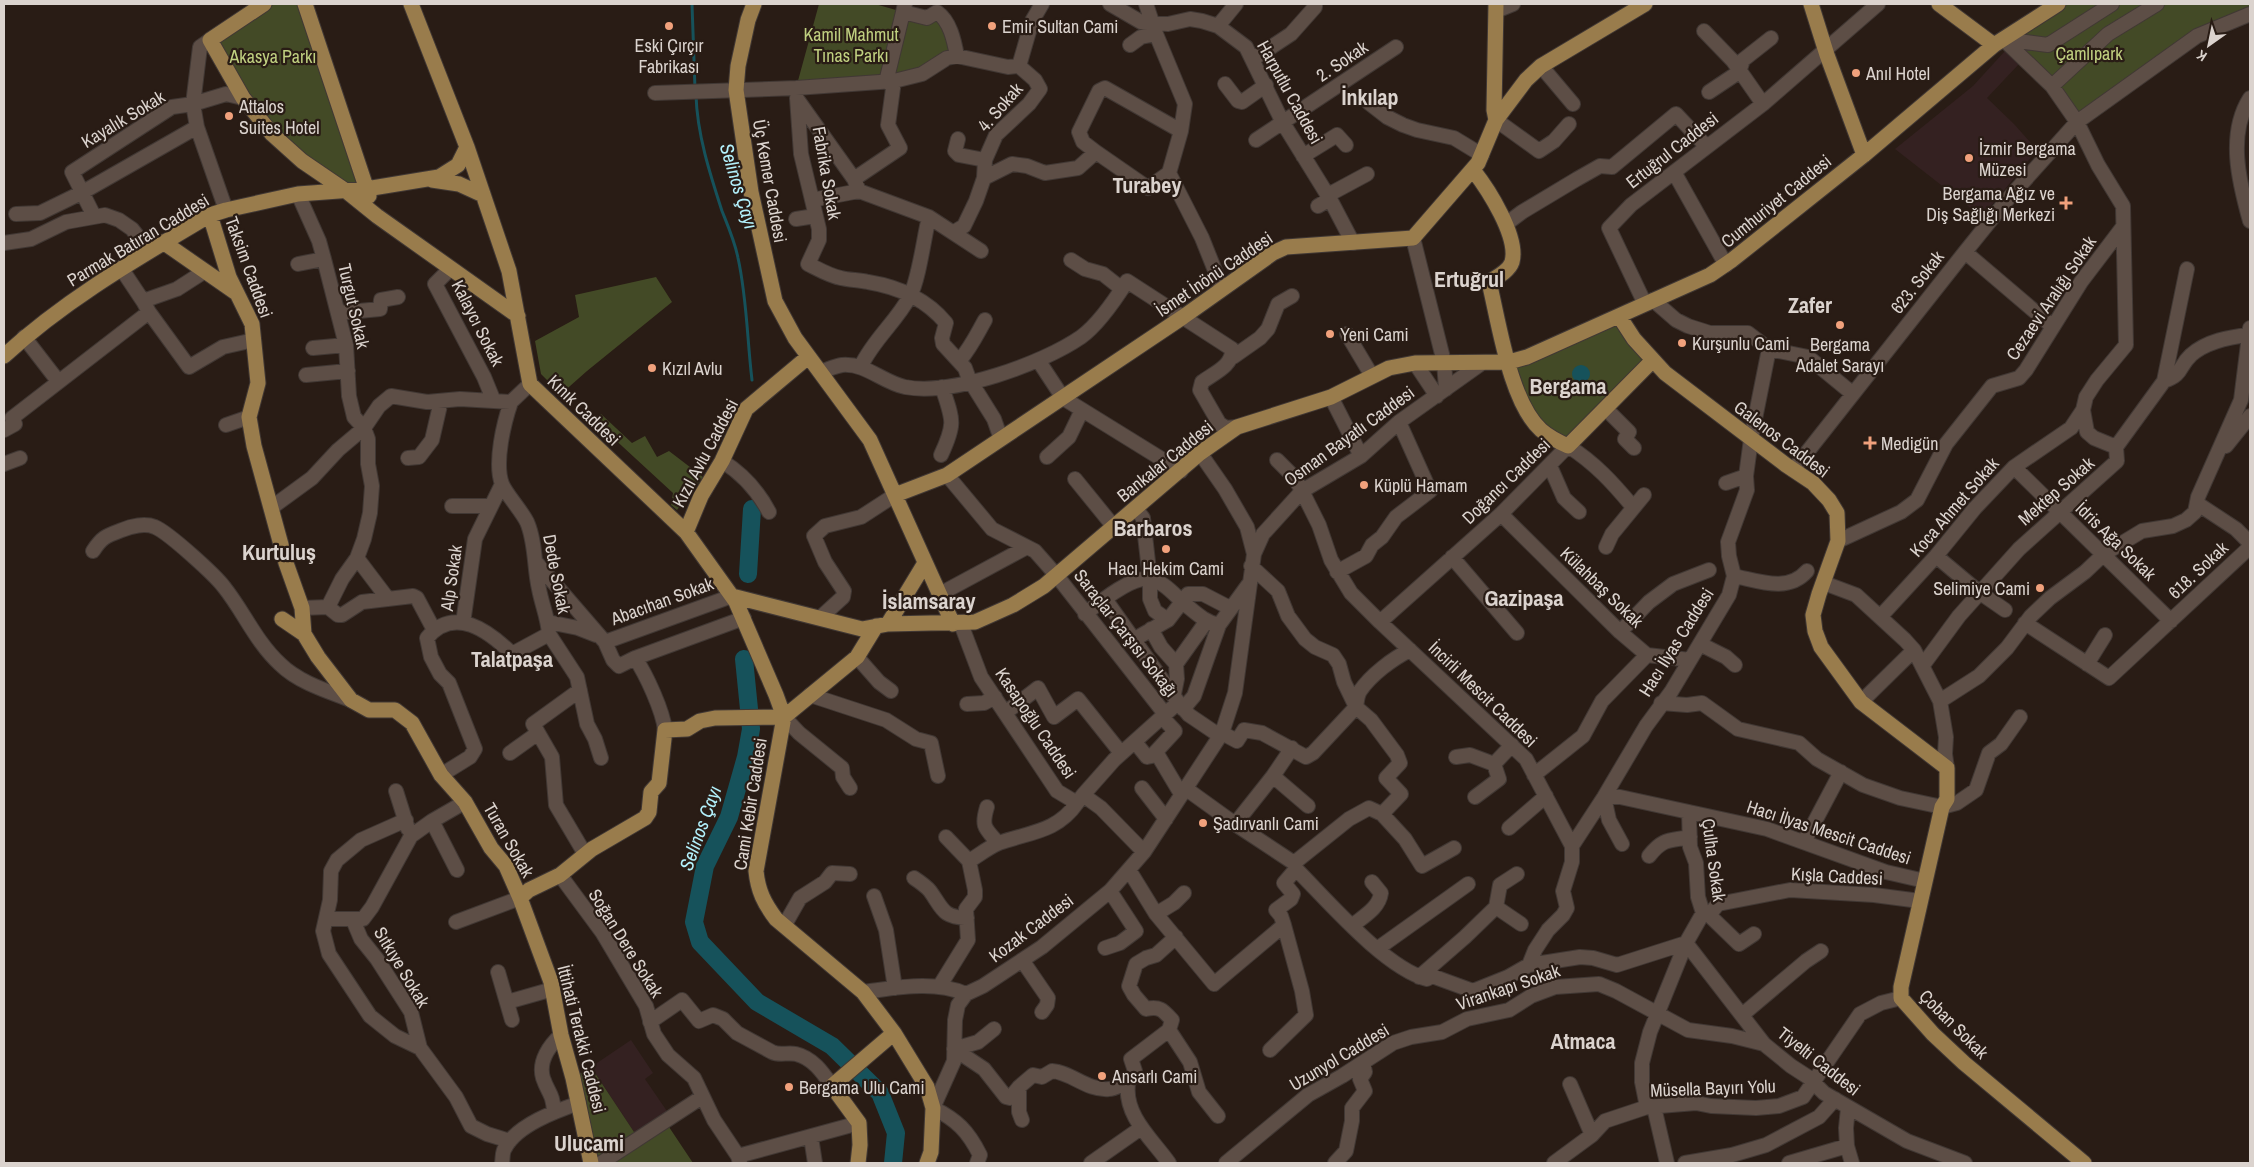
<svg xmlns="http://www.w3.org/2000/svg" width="2254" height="1167" font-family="'Archivo Narrow',sans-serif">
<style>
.commercial{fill:#342121}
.green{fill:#434a26}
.water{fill:#16525b}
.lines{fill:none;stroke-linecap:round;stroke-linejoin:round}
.stream{stroke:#16525b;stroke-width:3}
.river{stroke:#16525b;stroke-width:18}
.minor-casing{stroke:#413834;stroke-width:16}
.major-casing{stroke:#413834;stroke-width:17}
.minor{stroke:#5d4e46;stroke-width:14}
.major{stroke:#997c4c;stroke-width:15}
.poi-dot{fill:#f1a17c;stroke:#291c15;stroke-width:2}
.labels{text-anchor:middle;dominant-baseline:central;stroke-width:4.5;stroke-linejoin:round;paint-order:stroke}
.poi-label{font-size:18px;fill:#dbd3ce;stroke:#291c15;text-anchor:start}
.park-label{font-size:18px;fill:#c0d080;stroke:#291c15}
.street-label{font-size:18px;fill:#dbd3ce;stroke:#291c15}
.water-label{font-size:19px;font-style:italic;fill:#b3f1fc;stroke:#291c15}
.district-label{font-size:22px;font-weight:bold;fill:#dbd3ce;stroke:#291c15}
</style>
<rect width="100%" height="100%" fill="#291c15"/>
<path class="commercial" d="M2005,51L2019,64L1987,98L2014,124L2037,150L1982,217L1895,149L1973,86Z
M631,1040L653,1073L645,1079L671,1117L638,1138L591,1067Z"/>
<path class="green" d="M264,4H305L366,189L346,191L272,134L210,40Z
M819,4H875L903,12H937L957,56L922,74L796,88Z
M2058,4H2250V14L2197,36L2077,122L2003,39Z
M656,277L672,302L587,371L561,394L541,374L535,341L579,317L575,295Z
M1619,316L1652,361L1568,446L1542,431L1509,362Z
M601,414L632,443L645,436L657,457L669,451L703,477L677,510L671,505L673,493L597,423L592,425L587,421Z
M591,1067L638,1138L665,1121L693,1163H591L573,1078Z"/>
<path class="water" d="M1572 374a9 9 0 1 1 18 0a9 9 0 1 1-18 0Z"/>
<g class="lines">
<path class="stream" d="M692,4L695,89
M696,95C697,134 710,174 722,211C728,226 735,242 738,258C747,298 747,339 752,380"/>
<path class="river" d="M748,574L752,509
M744,659L751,729L746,757L729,817L705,866L694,922L700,942L757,1002L832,1046L880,1093L896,1133L893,1163"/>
<g class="minor-casing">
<path id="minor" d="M1110,4L1141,22L1168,24L1190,19L1202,21L1218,26L1246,47L1283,123L1330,199L1353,243
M1146,4L1156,34L1185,104L1181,131L1169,173L1202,238L1222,288
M1496,11L1513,4
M903,12L927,18L937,12C950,21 954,40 957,56
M1218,26L1236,4
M1704,31L1733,61L1763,104
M2003,39L2048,45L2112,4
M210,40L200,47L193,104L197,127L226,210
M1130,45L1141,37L1156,34
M1253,59L1291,34L1315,7V4
M1019,66L1032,21L1042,4
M1541,66L1573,104
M886,82L905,4
M1225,84L1238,101L1242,102L1266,85
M2052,86L2108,34L2157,4
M1709,92L1739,72L1743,60L1771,38
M655,93L796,88L894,81L922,74L947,58L957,56L1008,67L1019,66
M797,98L801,154L819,229V240L808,264C818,269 830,276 841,278C849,280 859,280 868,282C899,287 926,299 946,323L942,338L943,344L965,368L969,379L994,419L1001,439
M2250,98C2227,134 2239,182 2250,221
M797,99L854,179L859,191L929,217L981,251
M1369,103L1387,117L1403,125L1417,130L1454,138L1482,155
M1496,120L1539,151L1554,141L1569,124
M958,139L955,151L959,155L985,160
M1256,140L1396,47
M1096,152L1083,142L1079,132L1099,91L1105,88L1181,131
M1303,156L1337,135L1346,145
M1674,172L1726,265
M984,178L1012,164L1027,166L1045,173L1078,168L1096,152L1148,188L1169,173
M854,179L900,148L888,125L894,81
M298,194L319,241L324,259L346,345L349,396L354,417L364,428L368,439V464L372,486L370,513L364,539L357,558L342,579L328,607
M1328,195L1367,174
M812,200L859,191
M1318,206L1330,199
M16,214L40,213L83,192L197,127
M94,216L72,172L172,107L193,104L226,94L243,98
M796,219L815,216
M1506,224L1522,212L1577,179L1600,166L1612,167L1676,114L1706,146
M954,232L964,226L976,201L984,178L985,160L996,135L1029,104L1040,89L1035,80L1019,66
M1413,238L1444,362L1446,389
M4,243L31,239L66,222L105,215L119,220L132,229L149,251
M1965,252L2053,327
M1071,260L1085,269L1103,274L1122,289
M298,264L324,259
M121,268L143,301
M450,269L435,284L484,377L493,399
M205,271L177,289L143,301L149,312L189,367L223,347L254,340
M1653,300L1676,320L1688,326L1710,333H1748L1769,349L1808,357L1853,394
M1645,304L1609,228L1631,205L1763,104L1878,4
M338,313L380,309L381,300L398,297
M1347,334L1372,376
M24,337L58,381
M313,348L346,345
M1233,357L1260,338L1268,329L1278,304L1292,296
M960,360C971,347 977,334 985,320
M1038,360L1063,398L1181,471
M1415,363L1437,396
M861,366C874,339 896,322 910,296C919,279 924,237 929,217
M820,372C827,370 835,366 842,365C866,363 882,382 905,387C952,396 1042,364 1081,337C1099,324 1115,300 1127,281L1232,349C1233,366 1214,373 1202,382L1200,390L1219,423L1225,428L1237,427
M306,375L348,371
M2164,381C2184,374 2178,367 2191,355C2207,341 2229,337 2249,335
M1331,397L1361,456
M1606,409L1629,432L1625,439L1634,448
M2083,410L2087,432L2094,438L2116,447
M226,425L249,417
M4,430L15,424L12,418L149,312
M2226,446L2250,416
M1200,453L1225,489L1247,527L1254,554
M941,455C956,423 953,420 942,387
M1047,457L1069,437L1082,410
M408,458L419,457L432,440L441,401
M1277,460L1293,476L1300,487L1319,525L1331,560L1351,593L1380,622L1526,759L1572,846V862L1563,891L1567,908L1563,915L1548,930L1535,950L1529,965
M722,461C743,474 758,491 769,512
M4,464L20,458
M1550,466L1564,498L1579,512
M2014,467L2171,621
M1793,470L1965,252L2007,200L2077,122L2197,36L2250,14
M947,475L992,529L1035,551L1057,576L1165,714
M1075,479L1114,527
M1726,483L1746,476
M2198,504L2236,529L2250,543
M452,506H491
M271,508L312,478L338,450L364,428L379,406L391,396L427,402L460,399L511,402L530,384
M1136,509L1143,518L1150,579V599L1155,611L1168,620
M1501,514L1620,632L1647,655L1690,660
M1838,541L1901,512L1917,500L1946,444L1992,386L2019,378L2026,370L2081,282L2122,228
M1606,547L1612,534L1644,495
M93,551C102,537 106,536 122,530C131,526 145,523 155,527C169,533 215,575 224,587C244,612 256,642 280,664C298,682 327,691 351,700
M1936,556L1979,592L2005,610
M1452,557L1517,633
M357,558L388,599
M535,561L605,642L613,660L619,666L635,658L744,618
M1251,566L1278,591L1288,616L1305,639L1315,647L1333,655L1339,664L1344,682L1356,707L1371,720L1397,755L1400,763L1386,778L1401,794L1382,814L1369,808L1349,819L1294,863
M1337,572L1366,556L1372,545L1382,537L1396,517L1430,491L1399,422
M1734,576C1759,581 1788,593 1807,571
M1824,583L1856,595L1905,640L1914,650L1940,701L1946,737L1945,754L1947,768
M940,594L1027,547
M1105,599L1178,702L1189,715L1220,736
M328,607L338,615H342L362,602L413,596L417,598L434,630
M302,608L328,607
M1085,614C1099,603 1131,576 1149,579C1164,581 1175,596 1186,605C1197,614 1205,622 1219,625
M1880,617L1936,556L1975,508L2014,467L2071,428L2083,410L2086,397L2097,380L2126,345L2123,206L2098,165L2077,122L2052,86L2003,39
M820,618L843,597L844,591L825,562L814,536L825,526L861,517L895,495
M548,622L578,628L596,635
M1380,622L1501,514L1568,446C1595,463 1613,483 1633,507
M463,623L475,539L502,484
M2025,623L2109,678L2250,547
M961,624L981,677L1057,791L1077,803L1083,795L1101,808L1144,852
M1151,629L1161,647L1176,664
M1620,632L1649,602L1673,584L1709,570
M549,634L577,677L587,724L595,739L601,758
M1133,640L1168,620L1188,594H1203L1230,608
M605,642L732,596
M1700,644L1726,657L1735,665
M857,657L879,682L891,691
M635,658C646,674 663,711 665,730
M2087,664L2105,635
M1923,665L1959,616L2019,549L2117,461L2116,447L2164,381L2187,269
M580,690L533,724L552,757L556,805L585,854
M1174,694L1177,679L1176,664L1206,622
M810,695L886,720L916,739L931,743L938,776
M1940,701L1979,676L2007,648L2031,616L2050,598L2085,572L2104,554L2142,531L2173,526L2186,520L2195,512L2198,497L2241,400L2250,328
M1861,702L1914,650
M1661,703L1687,705L1702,703L1738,729L1799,743L1817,759L1863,785L1900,798L1942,807L1957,803L1976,790L1989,753L2001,744L2020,717
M967,704L984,703L995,697
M1356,707C1357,702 1357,696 1360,691C1371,675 1392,659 1410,650
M1183,709L1194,696L1219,625L1248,585
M1005,713L1038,688L1054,717L1078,699L1121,753
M784,717L799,733L842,768L843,777L850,788
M1222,733L1237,741L1244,730L1262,733L1306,757L1313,753L1356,707
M1135,742L1147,757L1152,756L1175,731L1162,717
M1156,752L1181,794
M510,753L538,733
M1456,757L1470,755L1494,764
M441,775L470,757L475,749L449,683L440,674L431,657L427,638C454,605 489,631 512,654L549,634C548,618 542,605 539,589C534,568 536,543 527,522C521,510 506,494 502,484C494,463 504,422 511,402
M1534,775L1583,736L1602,701L1647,655
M1273,776L1308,806
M1142,788L1166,819
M1185,788L1235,824L1294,863L1296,869C1328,901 1385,968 1427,979L1432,976L1473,991L1508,977L1529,965L1580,957L1593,958L1617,965L1686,943
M396,791L408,829
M1083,795L1114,760L1172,708
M1475,797L1499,779L1494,764L1512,745
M987,807C981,827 985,828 998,843
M1689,812L1690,847L1696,863L1698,897L1703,913
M1382,814L1405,839L1422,866L1454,848
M406,820L361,840L337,860L331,871L330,900L323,931L329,954L370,1016L395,1036L420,1048
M432,821L457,870
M1235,824L1273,776L1292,748
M1509,828L1546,796
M946,837L969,861
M1804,842L1841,772
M1622,844L1609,820L1604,797H1620L1767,829L1886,872L1925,881
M1572,846L1604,797L1646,726L1671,692L1729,595L1734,576L1729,556L1728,542L1747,490L1746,476L1751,439L1769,349
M1649,856C1663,838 1669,841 1690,837
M1129,870L1156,914L1214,984L1284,925L1281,916L1276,910L1291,899L1293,894L1284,883L1296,869
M560,875L602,932L646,1006L654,1034L668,1055L694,1078L714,1120L738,1156L740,1163
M914,878C920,882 926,886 930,891C943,909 942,917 967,918
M874,896L886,930L895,988
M1496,907L1521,924
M1156,914L1174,903L1184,893
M1709,915L1739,944L1754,934
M327,919H363L372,907L411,836L432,821L465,802
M353,920L361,939L377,959L411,1012L420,1048L456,1097L471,1126L487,1134L510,1141
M456,922L520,898
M1353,925C1364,916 1379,908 1381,893L1372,882
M784,926L800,898L825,882L832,873L850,874
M1686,943L1764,1044L1791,1066L1808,1077L1824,1093L1907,1141L1965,1163
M1105,948L1120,943L1136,931L1110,891
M1377,949L1468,884
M1022,960L1048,998L1047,1005L1042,1012
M498,972L512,1020
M1419,977L1465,937L1496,907L1500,885L1517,874
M939,987L968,940L966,909L975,897V890L969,861C979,855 989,847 999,843C1030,832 1057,832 1077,803
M863,992C896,988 934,980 966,994
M507,1002L553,989
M1742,1015L1806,961L1821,951
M650,1022L682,1000L699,1021L713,1015L723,1019L737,1033L772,1052C780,1056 787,1052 796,1054C813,1058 823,1073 832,1086
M1169,1030L1190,1062L1199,1092L1218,1116
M954,1049L984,1069L1006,1097L1010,1098L1019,1087L1033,1075L1042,1077L1052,1071C1071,1072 1087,1091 1109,1089C1115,1089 1122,1084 1128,1082
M954,1049L978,1042L994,1029
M1270,1050L1306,1015L1302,991L1284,925
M1570,1084L1592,1135
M1019,1087V1112L1022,1120
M1647,1107L1642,1082V1063L1650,1032L1686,943L1703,913L1709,915L1718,904L1790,890L1874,895L1920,901
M1654,1107L1667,1163
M1848,1108L1846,1128L1847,1146L1852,1163
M554,1112C553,1093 548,1093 543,1078C538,1061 550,1045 561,1035
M811,1137L815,1163
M738,1156L859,1123
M502,1163C503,1158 502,1152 505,1148C517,1125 556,1111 579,1103
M601,1163L702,1097
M977,1163L980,1155C968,1131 957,1120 933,1108L954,1061L955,1020L958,1005L966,994L983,986L1042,947L1110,891L1144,852L1222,733L1235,693L1254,554L1263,534L1302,491L1361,456L1399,422L1482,363
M1091,1163L1141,1128
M1169,1163C1153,1140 1124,1116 1128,1084C1129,1080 1134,1075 1135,1071L1131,1059L1169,1030L1172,1020C1163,1010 1160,1006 1146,1009L1134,995L1129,986L1136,964L1146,958L1156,955L1176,937
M1226,1163L1308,1095L1342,1076L1393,1043L1411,1037L1442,1032L1467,1019L1509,1010L1531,996L1555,987L1599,984L1616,991L1688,1030L1732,1036L1764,1044
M1335,1163L1346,1151L1352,1121V1108L1365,1091L1360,1079L1365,1072L1363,1063
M1554,1163L1592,1135L1605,1121L1647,1107L1696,1103L1711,1106L1756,1108L1779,1106L1803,1097L1860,1014L1881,1003L1901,998
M1685,1163L1732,1155L1766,1145L1819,1117L1835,1099
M1789,1163L1847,1146"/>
</g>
<g class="major-casing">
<path id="major" d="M264,4L210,40L243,98L272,134L302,161L346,191L377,216L518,316
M305,4L369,196
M411,4L467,147L509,271L530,384L686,532L736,602L776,695L784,717L756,871C758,891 764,903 776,919L863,992L894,1033L927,1087L933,1108L931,1152L927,1163
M754,4L748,20L738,66L736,90L751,192L775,301L795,338L870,440L953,624
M1496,4L1494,110L1496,120
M1811,4L1827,55L1864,155
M1939,4L1994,45
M1473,170C1488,189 1519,237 1512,262C1509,271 1497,277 1489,282C1499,323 1510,402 1541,430C1549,437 1559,442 1568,446L1652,361
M432,180L459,184L483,195
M210,215L229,277L252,324L258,383L249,417L254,446L286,563L302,608L304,634L318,657L351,700L369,710H395L412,723L441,775L465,802L491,848L506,866L520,898L551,982L561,1035L573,1078L591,1163
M163,242L235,292
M1619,316L1634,339L1665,373L1786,465L1813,483L1829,500L1837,513L1838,541L1819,594L1813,615L1815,631L1821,647L1861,702L1947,768V799L1942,807L1901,987V998L1933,1034L1964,1063L2084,1163
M4,356C66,299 138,258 210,215L226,210L298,194L366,189L439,177L458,165L467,147
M895,495L947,475L1183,317L1273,253L1286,247L1413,238L1478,163L1496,120L1526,80L1541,66L1645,4
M686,532L701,496L722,461L746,409L808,357
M732,596L862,629L888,624L975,622L1013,605L1044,586L1200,453L1237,427L1331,397L1389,368L1415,363L1509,362L1527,357L1710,275L1732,260L1864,155L1994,45L2058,4
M282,619L304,634
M888,624L925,563
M520,898L529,890L560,875L592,849L645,818L649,812L651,792L659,783L665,730L687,729L700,721L715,718L784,717L857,657L876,626
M858,1163L860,1145L859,1123L832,1086L894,1033"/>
</g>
<use href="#minor" class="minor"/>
<use href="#major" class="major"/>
</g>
<g class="poi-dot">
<circle cx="669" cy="26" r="5"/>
<circle cx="992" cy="26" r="5"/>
<circle cx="1856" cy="73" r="5"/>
<circle cx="229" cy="116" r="5"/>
<circle cx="1969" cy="158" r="5"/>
<path d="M2063.5 195.5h5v5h5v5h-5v5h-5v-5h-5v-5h5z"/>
<circle cx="1840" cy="325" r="5"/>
<circle cx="1330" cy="334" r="5"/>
<circle cx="1682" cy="343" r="5"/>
<circle cx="652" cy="368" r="5"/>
<path d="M1867.5 435.5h5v5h5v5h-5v5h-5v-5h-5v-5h5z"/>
<circle cx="1364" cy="485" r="5"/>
<circle cx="1166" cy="549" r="5"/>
<circle cx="2040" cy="588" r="5"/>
<circle cx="1203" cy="823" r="5"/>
<circle cx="1102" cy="1076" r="5"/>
<circle cx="789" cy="1087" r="5"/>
</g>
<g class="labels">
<g class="poi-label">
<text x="1002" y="26">Emir Sultan Cami</text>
<text x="669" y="45" text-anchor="middle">Eski Çırçır<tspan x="669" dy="21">Fabrikası</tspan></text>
<text x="1866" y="73">Anıl Hotel</text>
<text x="239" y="106">Attalos<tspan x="239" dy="21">Suites Hotel</tspan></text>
<text x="1979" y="148">İzmir Bergama<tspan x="1979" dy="21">Müzesi</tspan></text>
<text x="2055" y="193" text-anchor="end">Bergama Ağız ve<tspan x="2055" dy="21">Diş Sağlığı Merkezi</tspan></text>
<text x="1340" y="334">Yeni Cami</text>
<text x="1692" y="343">Kurşunlu Cami</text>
<text x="1840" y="344" text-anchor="middle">Bergama<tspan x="1840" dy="21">Adalet Sarayı</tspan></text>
<text x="662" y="368">Kızıl Avlu</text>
<text x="1881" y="443">Medigün</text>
<text x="1374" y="485">Küplü Hamam</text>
<text x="1166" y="568" text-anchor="middle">Hacı Hekim Cami</text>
<text x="2030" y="588" text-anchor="end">Selimiye Cami</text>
<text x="1213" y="823">Şadırvanlı Cami</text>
<text x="1112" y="1076">Ansarlı Cami</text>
<text x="799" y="1087">Bergama Ulu Cami</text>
</g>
<g class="park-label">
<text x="851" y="34">Kamil Mahmut<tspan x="851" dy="21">Tınas Parkı</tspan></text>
<text x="2089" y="53">Çamlıpark</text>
<text x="273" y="56">Akasya Parkı</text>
</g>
<g class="street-label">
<text transform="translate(1342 61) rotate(-34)">2. Sokak</text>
<text transform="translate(1290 92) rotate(61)">Harputlu Caddesi</text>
<text transform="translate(1000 107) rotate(-49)">4. Sokak</text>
<text transform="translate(123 119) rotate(-31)">Kayalık Sokak</text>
<text transform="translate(1672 150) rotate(-38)">Ertuğrul Caddesi</text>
<text transform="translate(827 173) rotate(80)">Fabrika Sokak</text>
<text transform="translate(770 181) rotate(80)">Üç Kemer Caddesi</text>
<text transform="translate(1776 201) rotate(-39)">Cumhuriyet Caddesi</text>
<text transform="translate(138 240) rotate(-31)">Parmak Batıran Caddesi</text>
<text transform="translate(249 267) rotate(70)">Taksim Caddesi</text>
<text transform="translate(1214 274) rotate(-34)">İsmet İnönü Caddesi</text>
<text transform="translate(1917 282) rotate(-52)">623. Sokak</text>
<text transform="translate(2051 298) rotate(-56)">Cezaevi Aralığı Sokak</text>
<text transform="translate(354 306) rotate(77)">Turgut Sokak</text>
<text transform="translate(478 323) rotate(63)">Kalaycı Sokak</text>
<text transform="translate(584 410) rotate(44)">Kınık Caddesi</text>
<text transform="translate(1349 436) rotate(-36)">Osman Bayatlı Caddesi</text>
<text transform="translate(1782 439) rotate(37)">Galenos Caddesi</text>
<text transform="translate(705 453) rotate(-62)">Kızıl Avlu Caddesi</text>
<text transform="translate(1165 461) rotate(-39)">Bankalar Caddesi</text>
<text transform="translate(1506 481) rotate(-44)">Doğancı Caddesi</text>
<text transform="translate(2056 491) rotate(-41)">Mektep Sokak</text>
<text transform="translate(1954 507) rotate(-49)">Koca Ahmet Sokak</text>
<text transform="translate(2116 541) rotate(44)">İdris Ağa Sokak</text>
<text transform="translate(2198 570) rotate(-43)">618. Sokak</text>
<text transform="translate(557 574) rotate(79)">Dede Sokak</text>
<text transform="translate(451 578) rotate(-82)">Alp Sokak</text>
<text transform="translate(1602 587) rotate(44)">Külahbaş Sokak</text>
<text transform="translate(662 601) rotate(-20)">Abacıhan Sokak</text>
<text transform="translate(1126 633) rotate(52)">Saraçlar Çarşısı Sokağı</text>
<text transform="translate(1676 642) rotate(-58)">Hacı İlyas Caddesi</text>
<text transform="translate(1483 694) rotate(44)">İncirli Mescit Caddesi</text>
<text transform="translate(1036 723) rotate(56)">Kasapoğlu Caddesi</text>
<text transform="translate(750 804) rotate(-81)">Cami Kebir Caddesi</text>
<text transform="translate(1829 832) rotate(18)">Hacı İlyas Mescit Caddesi</text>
<text transform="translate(509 840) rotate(60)">Turan Sokak</text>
<text transform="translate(1714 860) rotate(82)">Çulha Sokak</text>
<text transform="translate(1837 876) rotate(3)">Kışla Caddesi</text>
<text transform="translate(1031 928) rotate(-37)">Kozak Caddesi</text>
<text transform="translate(626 943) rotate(58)">Soğan Dere Sokak</text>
<text transform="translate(402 967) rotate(59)">Sıtkıye Sokak</text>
<text transform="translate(1508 987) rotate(-19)">Virankapı Sokak</text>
<text transform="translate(1954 1024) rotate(45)">Çoban Sokak</text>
<text transform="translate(582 1039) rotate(76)">İttihati Terakki Caddesi</text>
<text transform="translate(1339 1057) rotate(-31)">Uzunyol Caddesi</text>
<text transform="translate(1819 1061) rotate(38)">Tiyelti Caddesi</text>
<text transform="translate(1713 1088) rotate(-2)">Müsella Bayırı Yolu</text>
</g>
<g class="water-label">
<text transform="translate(739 186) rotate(73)">Selinos Çayı</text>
<text transform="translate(700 828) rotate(-70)">Selinos Çayı</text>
</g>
<g class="district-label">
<text x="1370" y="97">İnkılap</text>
<text x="1147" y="185">Turabey</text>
<text x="1469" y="279">Ertuğrul</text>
<text x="1810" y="305">Zafer</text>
<text x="1568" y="386">Bergama</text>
<text x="1153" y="528">Barbaros</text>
<text x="279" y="552">Kurtuluş</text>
<text x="1524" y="598">Gazipaşa</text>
<text x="929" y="601">İslamsaray</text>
<text x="512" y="659">Talatpaşa</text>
<text x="1583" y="1041">Atmaca</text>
<text x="589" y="1143">Ulucami</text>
</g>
</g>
<rect width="2254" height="1167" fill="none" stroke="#dbd3ce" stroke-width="10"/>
<g transform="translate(2209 45) rotate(213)" stroke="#291c15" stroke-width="4" paint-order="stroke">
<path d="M0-4L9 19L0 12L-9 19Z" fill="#dbd3ce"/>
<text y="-8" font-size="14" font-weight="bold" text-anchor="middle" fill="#dbd3ce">K</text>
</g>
</svg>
